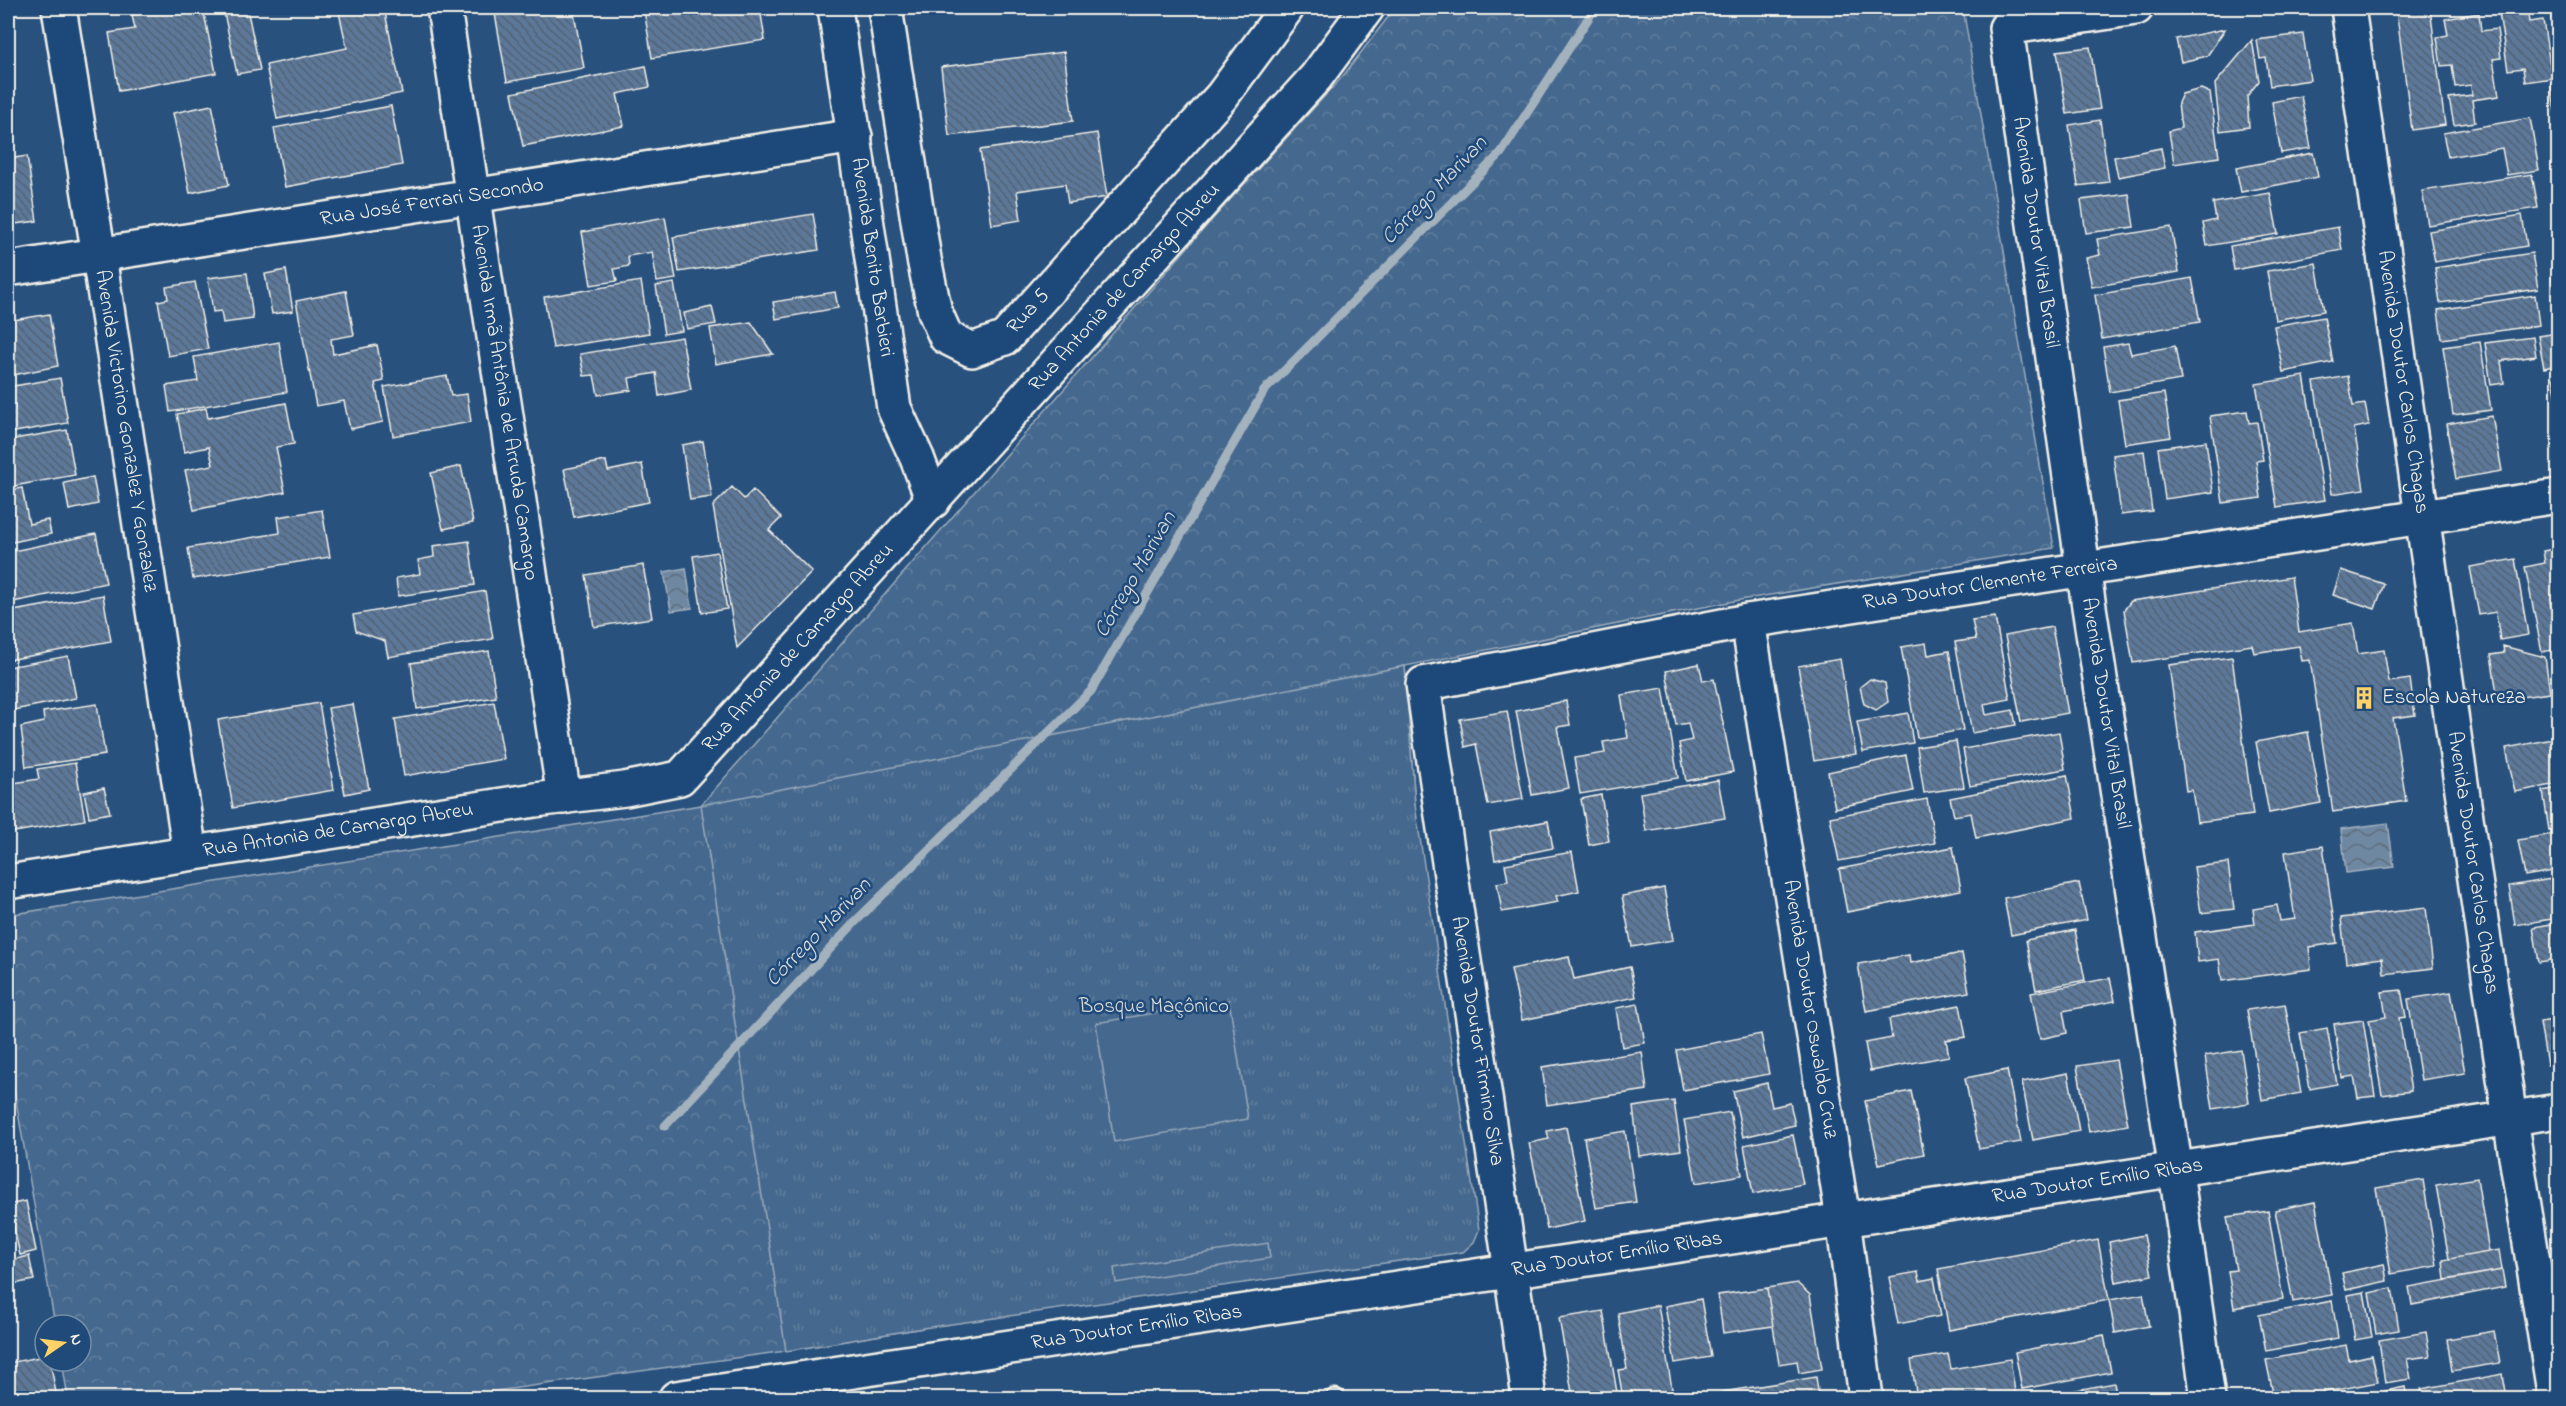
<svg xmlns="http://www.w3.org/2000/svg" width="2566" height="1406" font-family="'Indie Flower',sans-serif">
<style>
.forest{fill:url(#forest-crowns);stroke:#9cacbb;stroke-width:1.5}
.park{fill:url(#park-tufts);stroke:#9cacbb;stroke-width:1.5}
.garden{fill:#45688e;stroke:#9cacbb;stroke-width:1.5}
.water{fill:url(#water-waves);stroke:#a4b2be;stroke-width:1.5}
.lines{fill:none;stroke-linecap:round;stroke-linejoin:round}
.stream{stroke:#a4b2be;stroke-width:9}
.building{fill:url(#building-back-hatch);stroke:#f4f1e8;stroke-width:1.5}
.lane-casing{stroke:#f4f1e8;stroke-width:21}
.street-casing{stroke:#f4f1e8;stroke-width:38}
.secondary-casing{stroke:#f4f1e8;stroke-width:38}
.lane{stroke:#1f4a7a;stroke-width:16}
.street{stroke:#1f4a7a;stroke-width:33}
.secondary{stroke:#1f4a7a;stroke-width:33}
.labels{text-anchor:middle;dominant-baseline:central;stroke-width:5;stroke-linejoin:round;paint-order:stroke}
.street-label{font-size:21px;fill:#f4f1e8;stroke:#1f4a7a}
.poi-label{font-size:21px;fill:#f4f1e8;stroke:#1f4a7a;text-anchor:start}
.park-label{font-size:21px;fill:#dadcda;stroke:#1f4a7a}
.water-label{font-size:22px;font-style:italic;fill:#d9dcda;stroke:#1f4a7a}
</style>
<defs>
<pattern id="forest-crowns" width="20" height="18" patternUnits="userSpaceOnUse" patternTransform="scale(1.5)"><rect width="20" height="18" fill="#45688e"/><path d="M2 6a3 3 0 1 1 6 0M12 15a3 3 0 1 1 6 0" fill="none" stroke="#607e9e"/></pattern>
<pattern id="park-tufts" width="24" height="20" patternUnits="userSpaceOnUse" patternTransform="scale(1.5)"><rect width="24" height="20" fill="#45688e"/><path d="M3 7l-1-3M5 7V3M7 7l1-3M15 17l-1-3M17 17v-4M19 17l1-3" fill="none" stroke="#607e9e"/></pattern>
<pattern id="water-waves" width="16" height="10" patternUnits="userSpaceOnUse" patternTransform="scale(1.5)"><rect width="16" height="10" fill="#6e88a2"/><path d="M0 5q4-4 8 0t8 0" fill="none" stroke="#5f6e7d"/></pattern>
<pattern id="building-back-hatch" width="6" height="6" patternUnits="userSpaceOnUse" patternTransform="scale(1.5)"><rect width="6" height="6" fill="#5b7899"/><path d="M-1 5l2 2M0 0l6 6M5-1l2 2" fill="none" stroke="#536274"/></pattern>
</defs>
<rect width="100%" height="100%" fill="#28517e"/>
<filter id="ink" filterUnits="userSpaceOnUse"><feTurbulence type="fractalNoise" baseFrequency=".0167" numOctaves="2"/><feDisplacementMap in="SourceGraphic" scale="12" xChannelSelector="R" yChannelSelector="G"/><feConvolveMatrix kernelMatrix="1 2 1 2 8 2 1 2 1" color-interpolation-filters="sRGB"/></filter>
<g filter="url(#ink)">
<path class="forest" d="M1395,8H1963L2054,548L1734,601L1405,666L1415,805L923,1328L786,1351L445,1398H68L62,1361H81V1325H55L8,1055V915L701,805L1209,223L1343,76Z"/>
<path class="park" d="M1405,666L1415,805L1479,1230L1474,1242L1463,1252L923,1328L786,1351L701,805Z"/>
<path class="garden" d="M1229,1000L1248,1119L1114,1142L1096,1023Z
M1268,1243L1270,1258L1116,1283L1114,1268Z"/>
<path class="water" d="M686,568L692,608L671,611L664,572Z
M2388,823L2394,867L2346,873L2341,829Z"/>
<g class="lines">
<path class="stream" d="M665,1126L857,920L1091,691L1264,391L1501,153L1595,8"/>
</g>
<path class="building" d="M170,8H203L216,73L119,91L109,33L135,29L132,15Z
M223,8H247L260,70L237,74Z
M338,8H384L402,93L277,119L266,65L347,48Z
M494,8H573L584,68L507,82Z
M663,8H760L765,40L652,58L644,10Z
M2396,8H2430L2445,125L2412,130Z
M2550,8H2558V64Z
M2527,9L2529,22L2543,20L2552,78L2525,82L2523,68L2508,70L2499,13Z
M2479,13L2481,31L2497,29L2501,58L2493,59L2499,96L2472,100L2475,122L2454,125L2449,98L2472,95L2471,85L2455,87L2452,65L2441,66L2437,37L2448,35L2445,19Z
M2225,29L2207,56L2181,62L2176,39Z
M2303,34L2310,80L2270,86L2266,58L2260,59L2257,40Z
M2252,40L2259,81L2247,96L2249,127L2220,131L2215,84Z
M2090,47L2100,109L2067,114L2057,51Z
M1064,52L1073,121L949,136L941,67Z
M646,66L650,87L617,94L624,126L523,146L512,93Z
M2558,82V111H2555L2551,83Z
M2201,89L2210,93L2219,157L2174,164L2169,131L2181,128L2178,103L2182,94Z
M2301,96L2311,148L2281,153L2272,102Z
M212,105L229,185L190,193L173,113Z
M391,106L402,165L285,187L274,128Z
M2530,118L2539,170L2507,175L2502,148L2448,157L2443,133Z
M2100,120L2109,182L2078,186L2069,125Z
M1097,133L1107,197L1068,203L1065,184L1017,191L1021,220L992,225L980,150Z
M2161,148L2165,168L2118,177L2114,157Z
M2313,153L2318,177L2241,192L2236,168Z
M27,156L37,221L8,225V159Z
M2532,174L2538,208L2428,225L2422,191Z
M2270,193L2278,234L2207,246L2203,223L2216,220L2213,203Z
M2129,194L2134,227L2086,233L2081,200Z
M813,214L819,250L679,272L673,237Z
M2522,215L2527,246L2435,262L2429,231Z
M665,217L676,279L657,282L652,252L628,256L629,266L614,269L617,281L591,285L582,232Z
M2171,227L2179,272L2092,287L2086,258L2100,255L2097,239Z
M2338,227L2342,250L2234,270L2230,246Z
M2532,253L2538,289L2440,303L2435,268Z
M2316,263L2324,311L2275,320L2267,271Z
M286,270L293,311L272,314L265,274Z
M247,273L253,319L223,323L221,311L213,312L208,278Z
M2558,276V304L2556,305L2552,277Z
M2192,278L2200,322L2102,339L2095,295Z
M641,281L649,333L553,348L544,297Z
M195,282L208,349L168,356L158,301L168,299L166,287Z
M674,283L682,331L664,334L656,286Z
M346,291L354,335L331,339L333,354L377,345L384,381L375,383L383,422L350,429L344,401L316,406L296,301Z
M835,292L838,308L776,319L773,302Z
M2535,295L2539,325L2442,339L2438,310Z
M712,307L716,324L687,329L684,313Z
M49,314L58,366L8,376V321Z
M2324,317L2333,362L2283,372L2274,326Z
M751,322L773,354L716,364L710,328Z
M2558,333V365L2544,368L2538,336Z
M682,337L691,390L659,396L656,373L629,378L631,390L598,395L594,375L584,376L580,354Z
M2533,337L2536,356L2501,361L2504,383L2491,385L2485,343Z
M279,342L287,392L170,412L166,386L198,381L194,357Z
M2480,342L2491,410L2453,415L2443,347Z
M2128,343L2131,354L2175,346L2181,380L2110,392L2103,347Z
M447,376L451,396L467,394L471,422L393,436L384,387Z
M2304,376L2325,500L2277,507L2256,384Z
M2348,376L2353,406L2365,404L2369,425L2354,428L2364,489L2332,494L2314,382Z
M2558,377V405L2553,378Z
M60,378L68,423L8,433V387Z
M2164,393L2171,437L2125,444L2118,400Z
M286,403L294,444L276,447L285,492L194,510L185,470L213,465L209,447L184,452L177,414L206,408L208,418Z
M2247,411L2249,423L2257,422L2263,460L2256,461L2261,498L2223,503L2210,416Z
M2492,416L2502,471L2456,479L2446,424Z
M67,430L75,475L8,487V440Z
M703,441L712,497L690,500L682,445Z
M2206,441L2213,492L2165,499L2158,448Z
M2144,451L2152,511L2121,515L2113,455Z
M606,461L608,471L642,464L649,502L574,517L564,469Z
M461,466L473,523L443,529L431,473Z
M93,477L98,504L69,510L64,483Z
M732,487L744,499L753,490L781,518L769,530L812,572L737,648L713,506Z
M22,488L29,524L48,520L51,534L8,543V491Z
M322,510L330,557L193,579L188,548L280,533L278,517Z
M96,534L106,583L8,603V564H9L8,552Z
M469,541L475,585L398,596L396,578L420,574L418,560L434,557L433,546Z
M2558,548V601L2550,602L2554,623L2558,622V649L2542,652L2525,567L2545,563L2543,551Z
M717,552L727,609L702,613L693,556Z
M2515,559L2528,635L2500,640L2496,612L2479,615L2470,567Z
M643,565L652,618L594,627L586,575Z
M2341,570L2384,584L2375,609L2333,595Z
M2291,577L2299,632L2353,623L2358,654L2384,650L2389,682L2410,679L2415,715L2393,718L2406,801L2333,812L2310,660L2302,661L2299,646L2254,653L2252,645L2133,663L2124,610L2131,601Z
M485,591L493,639L388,657L385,641L356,631L353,615Z
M103,595L111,641L8,660V612Z
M1995,617L2010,699L1984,704L1986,715L2013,710L2016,725L1972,733L1955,642L1976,639L1972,620Z
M2052,627L2068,713L2021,722L2005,636Z
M1926,643L1928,655L1949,651L1963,730L1917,738L1901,647Z
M2503,646L2545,657L2550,693L2498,700L2491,655L2504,653Z
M489,651L496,697L417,709L411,663Z
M68,656L76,698L8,711V667Z
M2232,657L2253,815L2197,822L2192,790L2186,791L2169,665Z
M1840,659L1856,754L1814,761L1798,666Z
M1699,664L1703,681L1714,679L1733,772L1686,781L1679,743L1692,740L1688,723L1676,725L1666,671Z
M1870,679L1885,683L1888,702L1876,710L1864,704L1860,687Z
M1663,688L1678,778L1580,794L1574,758L1605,753L1603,742L1628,738L1621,695Z
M1566,701L1570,725L1557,727L1569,788L1532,795L1516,711Z
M494,702L504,759L404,776L395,719Z
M319,703L334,790L233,808L218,720Z
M97,704L105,755L26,767L21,727L44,722L43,712Z
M353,704L369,789L345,794L328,708Z
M1507,711L1523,799L1488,805L1476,744L1465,747L1460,719Z
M1908,713L1913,743L1863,752L1857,722Z
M2059,732L2065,769L1970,786L1963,749Z
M2308,732L2321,803L2269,813L2256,742Z
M2558,738V784L2515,792L2506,748Z
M1956,741L1964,787L1924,793L1917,747Z
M1906,755L1913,791L1835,808L1828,772Z
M75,763L85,820L8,833V784L39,779L37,769Z
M2067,775L2075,818L1976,838L1971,813L1954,816L1950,798Z
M1718,780L1725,818L1646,831L1640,793Z
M104,788L110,813L89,817L84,792Z
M2558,788V828L2549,830L2543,791Z
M1601,795L1609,841L1589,845L1581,799Z
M1927,799L1935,843L1839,861L1830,817Z
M1548,821L1553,848L1495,860L1490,832Z
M2558,833V870L2525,876L2518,840Z
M2323,846L2337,943L2309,947L2311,969L2222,981L2219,959L2198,962L2195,932L2255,924L2253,909L2277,905L2280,921L2295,919L2285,852Z
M1953,847L1961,890L1847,912L1839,869Z
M1572,852L1579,891L1556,896L1558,902L1502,912L1497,883L1508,881L1505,864Z
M2228,863L2234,909L2201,913L2194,867Z
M2558,878V918L2515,925L2509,886Z
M2079,883L2087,920L2011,935L2004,898Z
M1664,888L1673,940L1632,947L1622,896Z
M2426,908L2433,968L2384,974L2382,958L2346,963L2341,918Z
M2558,923V959L2539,962L2533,927Z
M2075,930L2085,980L2036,990L2026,940Z
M1962,953L1969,992L1866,1011L1858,964L1909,955L1910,963Z
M1569,957L1574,979L1630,967L1636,997L1522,1020L1511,969Z
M2110,978L2115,1001L2063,1011L2067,1033L2040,1039L2031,993Z
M2401,990L2406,1017L2399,1018L2411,1091L2382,1095L2369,1020L2386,1017L2382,992Z
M2451,992L2465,1073L2421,1080L2408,999Z
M1638,1004L1645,1043L1622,1047L1616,1008Z
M2285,1004L2301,1093L2262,1100L2247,1010Z
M1960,1005L1966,1037L1946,1040L1949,1056L1870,1071L1865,1043L1892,1038L1889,1019Z
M2558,1019V1063L2547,1065L2540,1022Z
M2363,1020L2375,1096L2358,1098L2354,1076L2342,1078L2334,1024Z
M2327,1028L2337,1084L2310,1089L2300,1033Z
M1761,1034L1769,1074L1683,1090L1676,1050Z
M2241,1050L2249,1103L2213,1109L2205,1056Z
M1642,1052L1647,1090L1547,1105L1542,1067Z
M2116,1060L2128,1125L2089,1132L2077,1066Z
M2007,1070L2021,1142L1979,1149L1965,1078Z
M2068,1073L2079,1131L2033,1140L2022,1082Z
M1767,1083L1772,1107L1790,1103L1795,1125L1743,1137L1733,1091Z
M1911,1091L1924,1154L1879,1164L1865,1101Z
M1674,1101L1681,1150L1639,1156L1633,1107Z
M1730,1112L1742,1175L1696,1183L1684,1120Z
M1566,1127L1585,1221L1547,1229L1529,1143L1549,1139L1547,1131Z
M1625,1131L1636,1202L1596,1208L1584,1138Z
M1793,1135L1803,1184L1753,1194L1744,1145Z
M2477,1178L2489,1252L2449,1259L2436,1185Z
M2423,1180L2437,1266L2391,1274L2376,1188Z
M26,1201L36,1251L20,1255L13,1223L8,1224V1205Z
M2315,1202L2332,1295L2293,1302L2275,1210Z
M2268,1211L2283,1299L2234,1308L2228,1271L2236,1270L2227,1217Z
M2144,1235L2152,1275L2116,1282L2109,1242Z
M2098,1240L2109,1300L1949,1330L1938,1269Z
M2499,1250L2502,1270L2445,1280L2443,1260Z
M29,1256L34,1280L8,1285V1261Z
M2384,1264L2387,1281L2346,1290L2342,1273Z
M2502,1270L2505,1287L2412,1305L2409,1287Z
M1918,1272L1920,1281L1934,1278L1941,1316L1898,1324L1889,1277Z
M1797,1283L1810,1295L1822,1369L1799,1373L1797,1361L1779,1364L1767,1288Z
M1767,1288L1773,1326L1723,1333L1718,1295Z
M2392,1288L2399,1330L2376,1334L2369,1293Z
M2364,1292L2372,1337L2355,1340L2348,1295Z
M2143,1294L2149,1326L2115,1333L2109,1300Z
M1701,1299L1711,1357L1675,1363L1665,1306Z
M2332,1301L2338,1338L2266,1351L2259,1315Z
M1658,1305L1673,1395L1652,1398H1623L1618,1370L1627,1369L1618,1313Z
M1603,1311L1618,1398H1573L1559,1318Z
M2494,1331L2500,1363L2452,1371L2447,1339Z
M2426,1332L2430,1356L2407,1359L2411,1379L2385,1383L2379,1340Z
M2104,1335L2111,1372L2022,1389L2015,1352Z
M2346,1345L2349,1360L2372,1355L2378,1382L2295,1398H2274L2266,1360Z
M1948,1354L1951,1369L2010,1359L2016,1398H1917L1911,1360Z
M45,1356V1361H50L57,1398H8V1363Z
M2503,1374L2507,1398H2423L2421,1389Z
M1816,1377L1819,1398H1723L1722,1392Z
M2114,1383L2117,1398H2061L2060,1393Z
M2405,1387L2407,1398H2386L2385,1391Z
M2144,1391L2145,1398L2173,1392L2175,1398H2124L2123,1395Z"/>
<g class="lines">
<g class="lane-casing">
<path id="lane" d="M1334,1398H1336"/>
</g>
<g class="street-casing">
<g id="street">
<path id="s1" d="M59,8L99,256L190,853"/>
<path id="s2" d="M444,8L564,797"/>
<path id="s3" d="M835,8L894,408L917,458L933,501"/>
<path id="s4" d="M885,8L924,259L935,312L946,337L972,350L1005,338L1222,96L1287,8"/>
<path id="s5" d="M2136,8L2006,28L2083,568L2176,1171L2208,1398"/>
<path id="s6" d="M2348,8L2510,1119L2555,1398"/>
<path id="s7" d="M8,269L855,136"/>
<path id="s8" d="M1748,621L1843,1219L1866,1398"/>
<path id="s9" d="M8,882L535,800L625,789L680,778L1316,77L1367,8"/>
<path id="s10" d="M1529,1398C1497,1160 1456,922 1423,684L1748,621L2558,496"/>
</g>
</g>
<g class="secondary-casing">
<g id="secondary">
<path id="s11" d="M676,1398L2558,1111"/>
</g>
</g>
<use href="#lane" class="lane"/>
<use href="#street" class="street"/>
<use href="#secondary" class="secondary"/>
</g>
</g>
<defs>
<g id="building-bare" transform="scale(1.8)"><path d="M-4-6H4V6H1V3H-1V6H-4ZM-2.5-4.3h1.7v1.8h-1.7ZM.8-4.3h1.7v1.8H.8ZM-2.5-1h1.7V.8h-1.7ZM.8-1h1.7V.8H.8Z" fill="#ffd166" stroke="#1f4a7a" stroke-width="2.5" paint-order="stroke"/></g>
</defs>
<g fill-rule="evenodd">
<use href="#building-bare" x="2364" y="698"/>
</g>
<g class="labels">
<g class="street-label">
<text stroke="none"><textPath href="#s7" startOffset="429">Rua José Ferrari Secondo</textPath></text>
<text stroke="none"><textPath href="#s5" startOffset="338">Avenida Doutor Vital Brasil</textPath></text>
<text stroke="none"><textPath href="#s3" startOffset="252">Avenida Benito Barbieri</textPath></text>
<text stroke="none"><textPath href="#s9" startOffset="1342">Rua Antonia de Camargo Abreu</textPath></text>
<text stroke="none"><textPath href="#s4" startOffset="435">Rua 5</textPath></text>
<text stroke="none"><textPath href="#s6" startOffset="378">Avenida Doutor Carlos Chagas</textPath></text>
<text stroke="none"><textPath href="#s2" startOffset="399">Avenida Irmã Antônia de Arruda Camargo</textPath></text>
<text stroke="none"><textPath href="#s1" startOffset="428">Avenida Victorino Gonzalez Y Gonzalez</textPath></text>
<text stroke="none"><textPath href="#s10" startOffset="1298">Rua Doutor Clemente Ferreira</textPath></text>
<text stroke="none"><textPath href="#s9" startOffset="856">Rua Antonia de Camargo Abreu</textPath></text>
<text stroke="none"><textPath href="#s5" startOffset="824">Avenida Doutor Vital Brasil</textPath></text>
<text stroke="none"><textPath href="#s9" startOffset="334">Rua Antonia de Camargo Abreu</textPath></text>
<text stroke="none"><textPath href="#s6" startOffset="864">Avenida Doutor Carlos Chagas</textPath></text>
<text stroke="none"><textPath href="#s8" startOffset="393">Avenida Doutor Oswaldo Cruz</textPath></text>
<text transform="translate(1477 1041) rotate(81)">Avenida Doutor Firmino Silva</text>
<text stroke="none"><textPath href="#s11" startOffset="1438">Rua Doutor Emílio Ribas</textPath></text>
<text stroke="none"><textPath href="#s11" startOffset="952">Rua Doutor Emílio Ribas</textPath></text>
<text stroke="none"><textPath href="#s11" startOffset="466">Rua Doutor Emílio Ribas</textPath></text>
</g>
<g class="poi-label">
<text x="2382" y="698">Escola Natureza</text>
</g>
<g class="park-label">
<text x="1154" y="1007">Bosque Maçônico</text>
</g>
<g class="water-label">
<text transform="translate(1435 191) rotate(-46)">Córrego Marivan</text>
<text transform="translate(1136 575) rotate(-60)">Córrego Marivan</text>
<text transform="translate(819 933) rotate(-46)">Córrego Marivan</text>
</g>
</g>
<rect width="2566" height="1406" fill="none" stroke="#1f4a7a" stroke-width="30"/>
<rect x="15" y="15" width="2536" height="1376" fill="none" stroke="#f4f1e8" stroke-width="2" filter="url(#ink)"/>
<g transform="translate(63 1343) rotate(76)"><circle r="28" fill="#1f4a7a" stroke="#748da6" stroke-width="1.5"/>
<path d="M0-4.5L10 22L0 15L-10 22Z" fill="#ffd166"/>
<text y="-9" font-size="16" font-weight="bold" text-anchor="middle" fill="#f4f1e8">N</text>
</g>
</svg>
